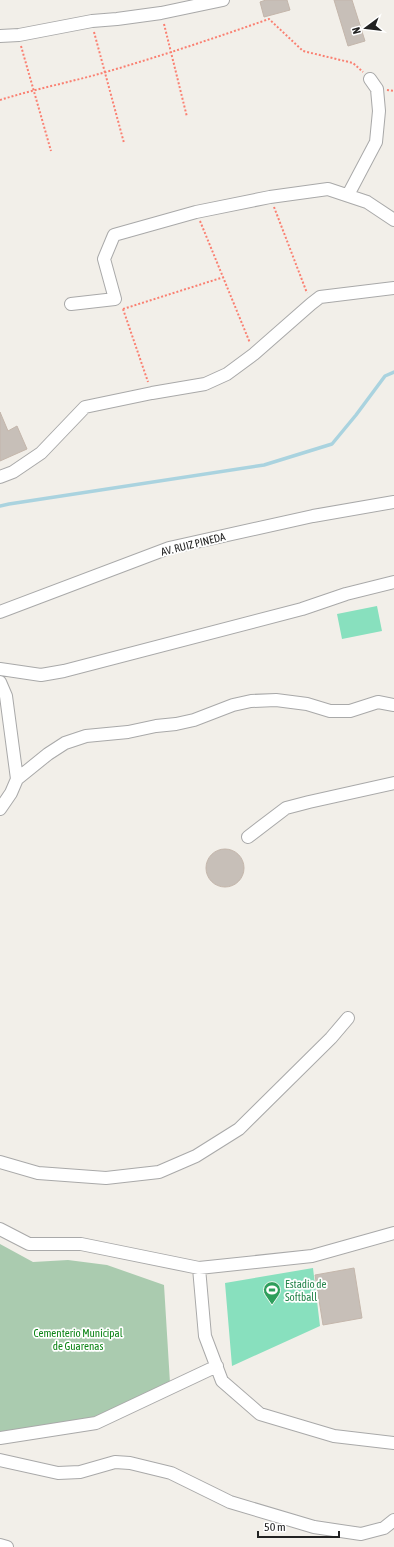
<svg xmlns="http://www.w3.org/2000/svg" width="394" height="1547" font-family="'Asap Condensed',sans-serif">
<style>
.cemetery{fill:#aacbaf}
.pitch{fill:#88e0be}
.lines{fill:none;stroke-linecap:round;stroke-linejoin:round}
.stream{stroke:#aad3df;stroke-width:3.5}
.building{fill:#c7bfb8;stroke:#c4b6ab}
.minor-casing{stroke:#a9a9a9;stroke-width:14}
.path{stroke:#fa8072;stroke-width:2;stroke-dasharray:2 2;stroke-linecap:butt}
.minor{stroke:#fff;stroke-width:12}
.labels{text-anchor:middle;dominant-baseline:central;stroke-width:3.5;stroke-linejoin:round;paint-order:stroke}
.street-label{font-size:11px;fill:#222;stroke:#fff}
.leisure-label{font-size:11px;fill:#27864d;stroke:#fff;text-anchor:start}
.park-label{font-size:11px;fill:#0c8416;stroke:#fff}
</style>
<rect width="100%" height="100%" fill="#f2efe9"/>
<path class="cemetery" d="M0,1244L33,1262L68,1260L107,1265L164,1285L170,1383L102,1415L12,1434H0Z"/>
<path class="pitch" d="M377,606L382,631L342,639L337,614Z
M313,1268L320,1326L232,1366L225,1283Z"/>
<g class="lines">
<path class="stream" d="M0,506L9,504L264,465L332,444L356,415L385,376L394,372"/>
</g>
<path class="building" d="M266,0H287L290,10L264,17L260,2Z
M334,0H352L365,41L348,46Z
M0,412L8,431L17,426L27,449L0,461Z
M206 868a19 19 0 1 1 38 0a19 19 0 1 1-38 0Z
M354,1268L362,1318L323,1325L315,1275Z"/>
<g class="lines">
<g class="minor-casing">
<path id="minor" d="M0,36L19,35L92,21L117,19L161,13L223,0
M348,195L376,142L379,111L377,89L370,79
M71,304L115,299L104,259L114,235L196,212L270,197L328,189L367,202L394,220
M0,477L13,472L41,453L85,407L152,393L205,384L227,374L254,354L311,304L320,297L394,288
M0,612L169,548L313,516L394,502
M0,669L41,675L64,671L302,609L346,594L394,582
M0,682L6,696L17,779L11,793L0,809
M17,779L48,754L65,743L86,736L128,732L156,726L176,724L194,720L233,705L251,701L276,700L307,704L330,711H350L378,702L394,705
M248,837L286,808L309,802L394,783
M0,1162L38,1173L106,1178L159,1172L196,1156L239,1129L331,1038L348,1018
M0,1229L29,1244H81L199,1268L312,1256L394,1233
M199,1268L205,1336L222,1381L260,1414L334,1436L394,1443
M0,1438L96,1423L217,1366
M0,1460L58,1473L80,1472L115,1462L130,1463L171,1473L230,1502L314,1527L361,1534L384,1528L394,1520
M0,1545L7,1547"/>
</g>
<path class="path" d="M164,24L187,117
M94,32L124,143
M21,46L51,151
M387,90L394,91
M0,100C35,89 71,82 106,72C161,56 215,38 269,19L303,51L353,63L363,72
M274,207L307,293
M200,221L250,343
M123,309L224,277
M123,309L148,382"/>
<use href="#minor" class="minor"/>
</g>
<defs>
<g id="stadium-pin" transform="scale(0.9)"><path d="M0 17L-7.5 6A9.5 9.5 0 1 1 7.5 6Z" fill="#2e9e5b" stroke="#fff"/><path d="M0-5a6.5 5 0 1 0 0 10a6.5 5 0 1 0 0-10ZM-3.5-1.8h7v3.6h-7Z" fill="#fff"/></g>
</defs>
<g fill-rule="evenodd">
<use href="#stadium-pin" x="272" y="1290"/>
</g>
<g class="labels">
<g class="street-label">
<text transform="translate(193 544) rotate(-14)">AV. RUIZ PINEDA</text>
</g>
<g class="leisure-label">
<text x="285" y="1284">Estadio de<tspan x="285" dy="13">Softball</tspan></text>
</g>
<g class="park-label">
<text x="78" y="1333">Cementerio Municipal<tspan x="78" dy="13">de Guarenas</tspan></text>
</g>
</g>
<g transform="translate(366 28) rotate(255)" stroke="#ffffff" stroke-width="3" paint-order="stroke">
<path d="M0-3L7 15L0 10L-7 15Z" fill="#222222"/>
<text y="-6" font-size="11" font-weight="bold" text-anchor="middle" fill="#222222">N</text>
</g>
<path d="M258 1531v6h81v-6" fill="none" stroke="#222222" stroke-width="2"/>
<text x="264" y="1531" font-size="12" fill="#222222" stroke="#ffffff" stroke-width="3" paint-order="stroke">50 m</text>
</svg>
